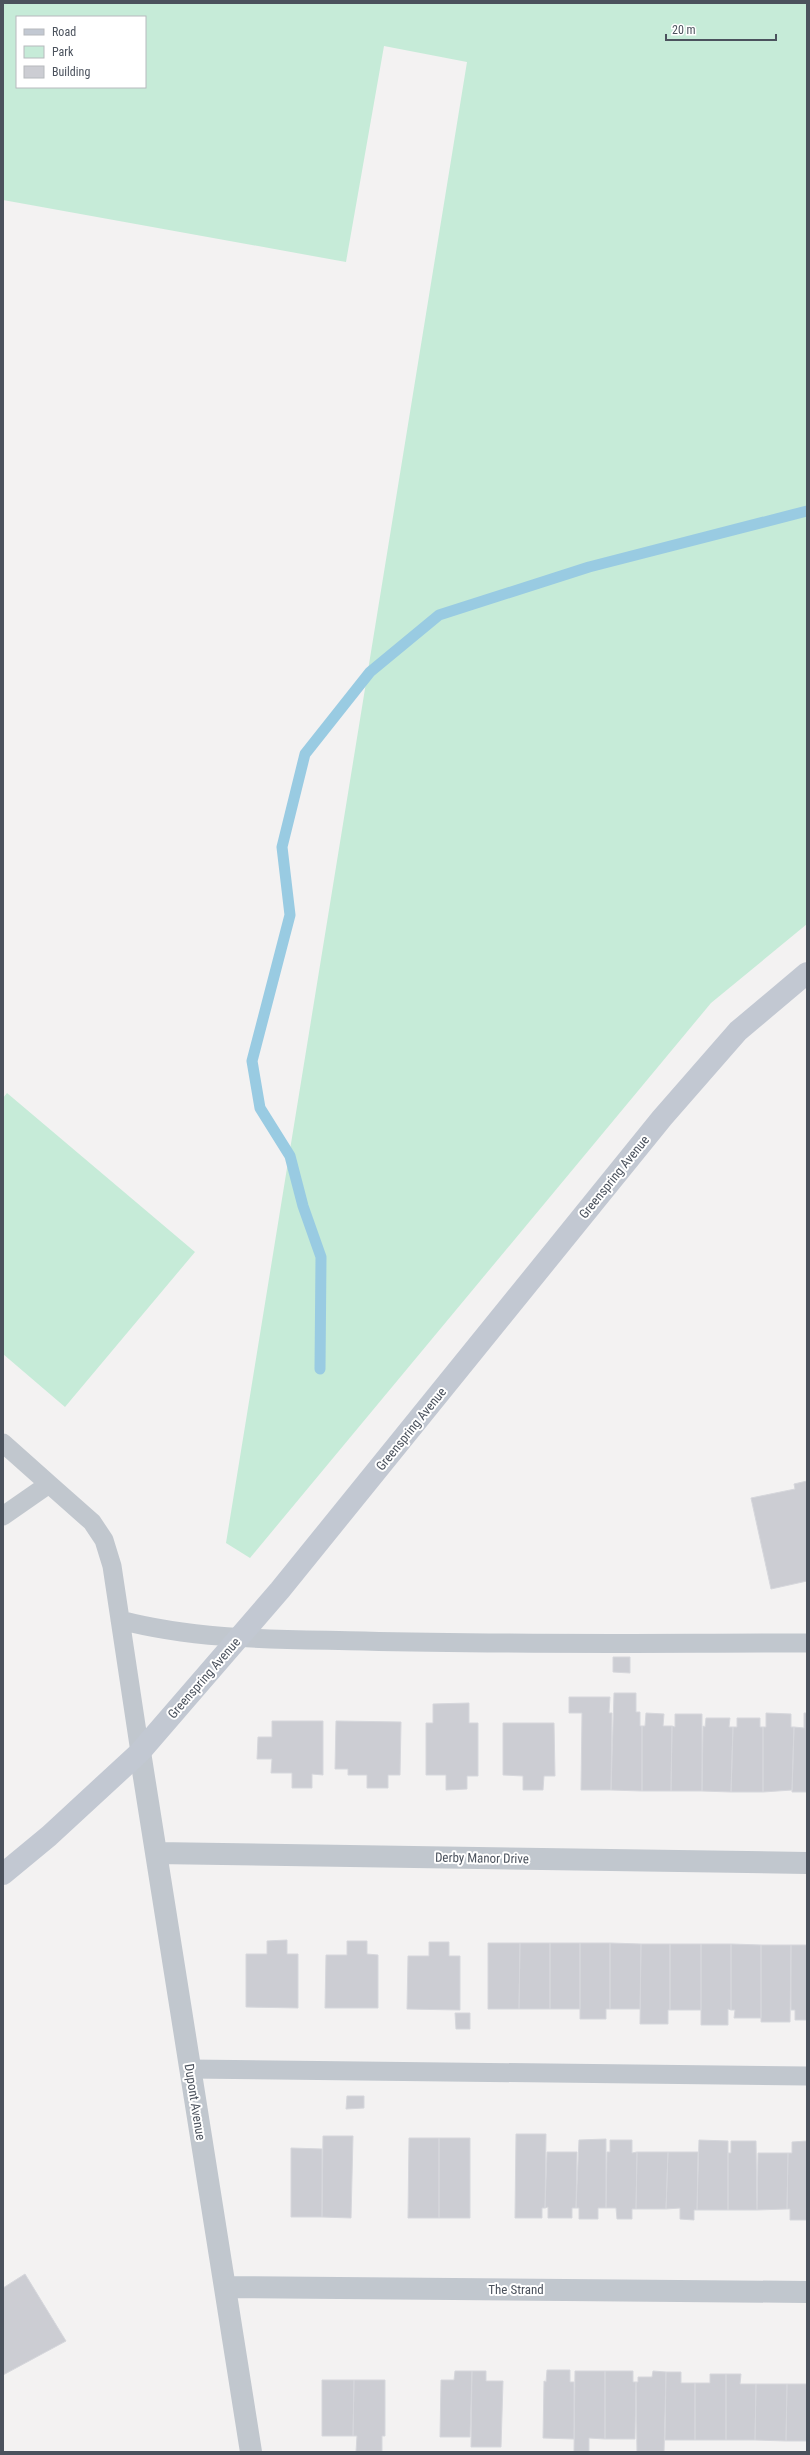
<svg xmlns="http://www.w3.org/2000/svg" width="810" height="2455" font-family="'Roboto Condensed',sans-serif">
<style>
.green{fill:#c6ebd8;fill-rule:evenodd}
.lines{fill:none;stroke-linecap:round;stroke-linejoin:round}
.stream{stroke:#99cbe2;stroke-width:11}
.building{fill:#cccdd3;stroke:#d6d7dc}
.service{stroke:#c1c7ce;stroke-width:19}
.minor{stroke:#c1c7ce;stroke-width:22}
.secondary{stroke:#c2c8d2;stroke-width:22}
.labels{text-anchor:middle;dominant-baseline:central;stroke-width:4;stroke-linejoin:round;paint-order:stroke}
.street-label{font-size:13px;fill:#4b525d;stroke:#fff}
</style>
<rect width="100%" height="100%" fill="#f3f2f2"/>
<path class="green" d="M3,3H807V924L711,1003L250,1558L226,1543L467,62L384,46L346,262L3,200ZM17,17H145V87H17Z
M7,1093L195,1252L65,1407L3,1354V1098Z"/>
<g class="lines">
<path class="stream" d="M320,1369L321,1257L303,1206L290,1156L260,1108L252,1061L290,915L282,847L305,754L370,672L439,615L589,567L807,511"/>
</g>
<path class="building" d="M807,1481V1581L771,1589L751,1498L795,1489L794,1484Z
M613,1657H630V1673L613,1672Z
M614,1693H636V1712H640V1726H642V1791L611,1790Z
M569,1697H610L609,1713H612L611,1790H581L582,1713H569Z
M469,1703V1723H478V1776H467V1789L446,1790V1775H426V1723H433V1704Z
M646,1713L664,1714L663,1726H672L671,1791H642V1726H645Z
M766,1713L791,1714V1727H794L792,1790L763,1792V1727H766Z
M804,1713H807V1792H792L794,1727L804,1728Z
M675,1714H702V1791H671L672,1726L675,1727Z
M706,1718H730L729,1727H733L731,1792L702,1791L703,1726L705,1727Z
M737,1718H760V1727H763V1792H731L733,1727H737Z
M272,1721H323V1775L312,1774V1788H292V1773H271L272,1759H257L258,1737H272Z
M336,1721L401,1722L400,1775H388V1788H367V1775H348V1769H335Z
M503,1723H554L555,1776H544L543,1790H523V1776L503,1775Z
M287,1940V1954H298V2008L246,2007V1954H267V1941Z
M347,1941H367V1954L378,1955V2008H325L326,1955H347Z
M429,1942H449V1956H460V2010L407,2009L408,1956H429Z
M488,1943H520L519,2009H488Z
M520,1943H550V2009H519Z
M550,1943H580V2009H550Z
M580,1943H610V2009H606V2019H580Z
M610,1943L641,1944L640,2009H610Z
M641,1944H670V2010H668V2024H640Z
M670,1944H701V2010H670Z
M701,1944H731V2010L728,2009V2025H701Z
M731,1944L761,1945V2018H734L735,2010H731Z
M761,1945H791L790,2022H761Z
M791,1945H807V2020H795V2010H791Z
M455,2013H470V2029H456Z
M347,2096H364V2108L346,2109Z
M516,2134H546L545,2208H542V2218H515Z
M323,2136H353L351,2218L322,2217Z
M409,2138H439V2218H408Z
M439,2138H470V2218H439Z
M606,2139V2208H598V2219H579V2208H576L579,2140Z
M610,2140H632V2153L637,2152L636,2209H632V2219H617L616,2208H606L607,2152H610Z
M699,2140L728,2141V2210H697Z
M731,2141H756L757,2210H728V2153H731Z
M807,2141V2220H790V2209H787L788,2153H792V2142Z
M291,2148L322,2149V2217H291Z
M547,2152H577L576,2208H572V2218H548V2207L545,2208Z
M637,2152H668L666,2209H636Z
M668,2152H698L697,2210H694V2220L680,2219V2208L666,2209Z
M758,2153H788L787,2209L757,2210Z
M25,2274L66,2341L3,2375V2288Z
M547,2370H570V2382H574V2439L543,2438L544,2381L546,2382Z
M455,2371H472L470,2437H440L441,2380H454Z
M472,2371H486V2381H503L501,2447H471Z
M575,2371H605V2439L589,2438V2452H574Z
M605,2371H633V2382H636L635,2439H605Z
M653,2371L666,2372L664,2452H637L636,2382H638V2377H652Z
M666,2372H681V2383H695V2440H665Z
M710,2374H726V2440H695V2383H710Z
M726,2374H741L740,2384H756L755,2440H726Z
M322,2380H354L353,2436H322Z
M354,2380H385V2436H382V2452H356L357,2436H353Z
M756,2384H787L786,2441L755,2440Z
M787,2384H807V2441H786Z"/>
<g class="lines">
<path class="service" d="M3,1443L49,1484
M3,1516L49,1484L92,1522L104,1540L112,1566L140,1752
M120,1620C200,1641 283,1639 364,1641C512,1645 659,1643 807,1643
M190,2069L807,2076"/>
<path class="minor" d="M140,1752L251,2452
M156,1853L807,1863
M225,2287L807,2292"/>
<path class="secondary" d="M3,1874L49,1836L140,1752L280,1590L662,1118L738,1031L807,973"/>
</g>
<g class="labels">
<g class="street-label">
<text transform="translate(614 1177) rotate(-51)">Greenspring Avenue</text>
<text transform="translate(411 1429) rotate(-51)">Greenspring Avenue</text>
<text transform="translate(204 1678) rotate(-49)">Greenspring Avenue</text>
<text transform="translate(482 1858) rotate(1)">Derby Manor Drive</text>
<text transform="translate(195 2102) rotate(81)">Dupont Avenue</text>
<text x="516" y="2289">The Strand</text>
</g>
</g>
<rect width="810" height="2455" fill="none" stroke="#4b525d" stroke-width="8"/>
<rect x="16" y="16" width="130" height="72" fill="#ffffff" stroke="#b7babe"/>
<rect x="24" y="29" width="20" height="6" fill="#c2c8d2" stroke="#b7babe"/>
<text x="52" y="36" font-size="12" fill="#4b525d">Road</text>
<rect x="24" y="46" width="20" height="12" fill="#c6ebd8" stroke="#b7babe"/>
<text x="52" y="56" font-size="12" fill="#4b525d">Park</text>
<rect x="24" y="66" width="20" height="12" fill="#cccdd3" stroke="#b7babe"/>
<text x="52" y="76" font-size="12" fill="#4b525d">Building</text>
<path d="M666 34v6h110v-6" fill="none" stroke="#4b525d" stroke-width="2"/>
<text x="672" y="34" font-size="12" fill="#4b525d" stroke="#ffffff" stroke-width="3" paint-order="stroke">20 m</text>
</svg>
